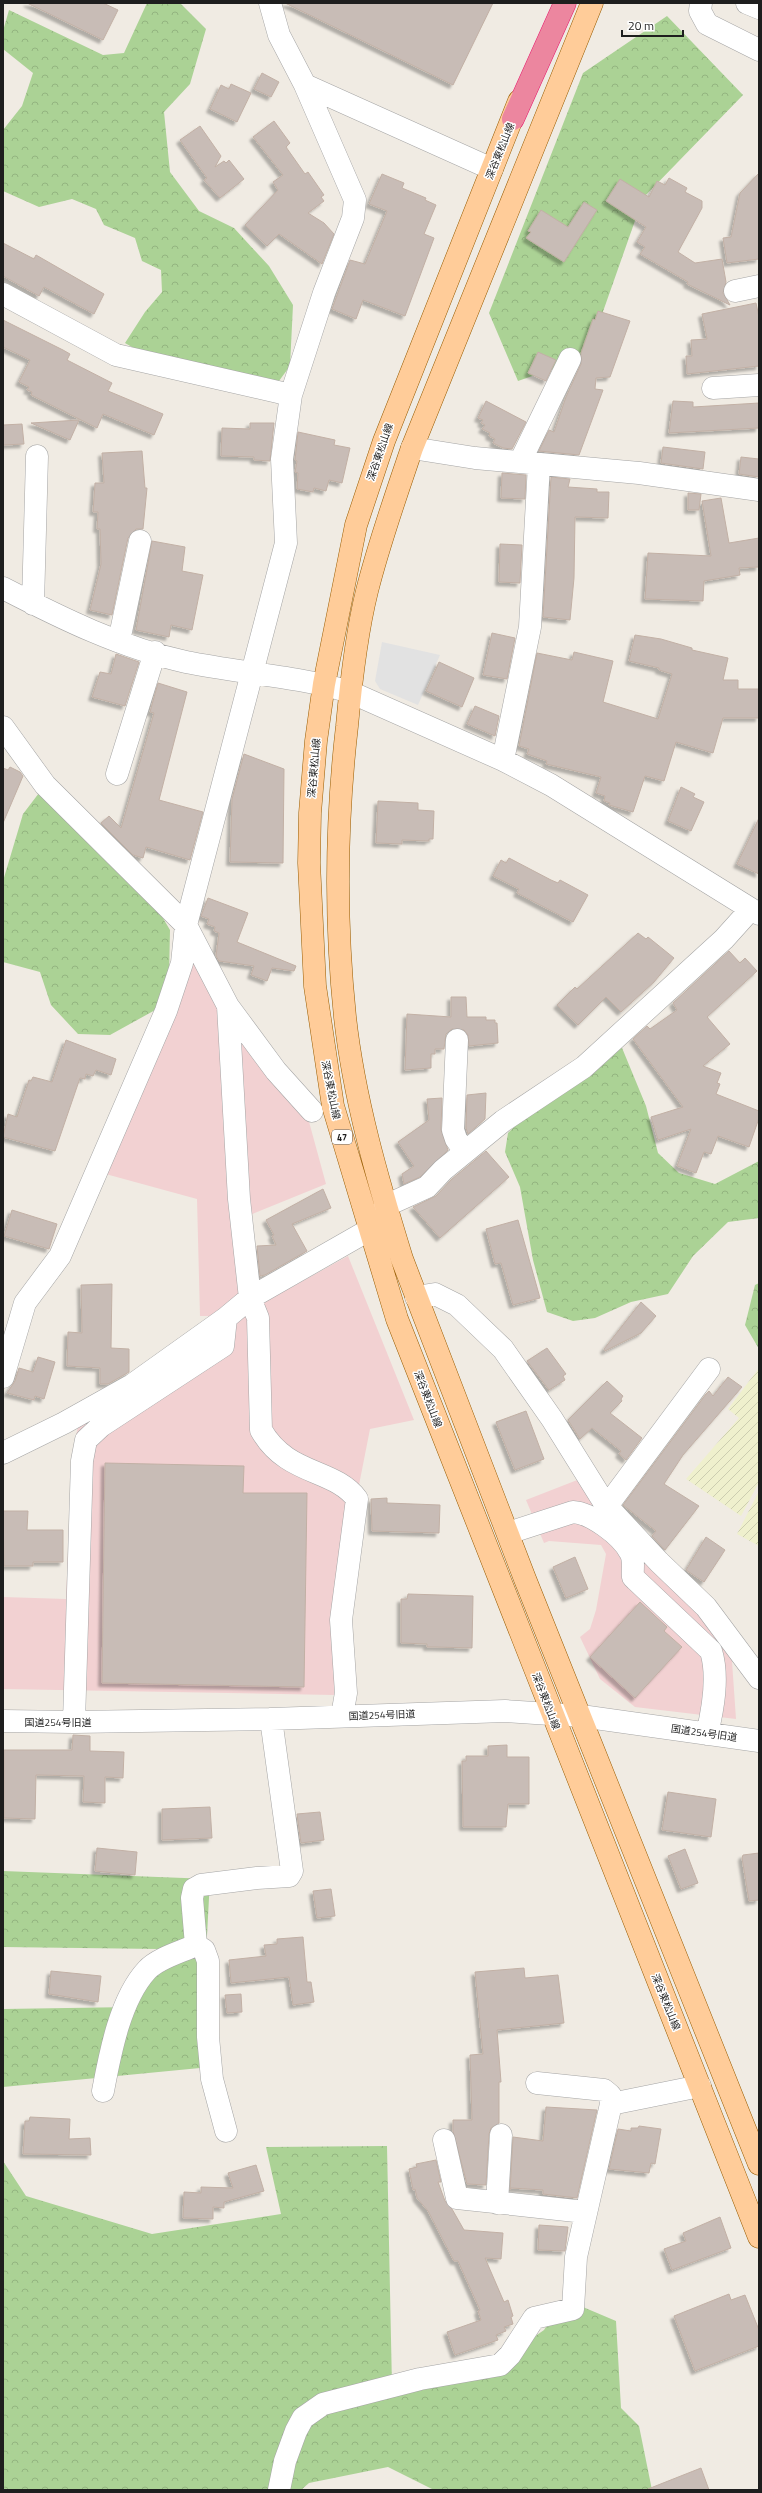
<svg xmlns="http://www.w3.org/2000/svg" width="762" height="2493" font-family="'Titillium Web','Noto Sans JP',sans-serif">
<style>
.commercial{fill:#f2d1d2}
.farmland{fill:url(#farmland-furrows)}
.forest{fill:url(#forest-crowns)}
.parking{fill:#e2e2e2}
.building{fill:#c8bcb6;stroke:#c2b0a5;filter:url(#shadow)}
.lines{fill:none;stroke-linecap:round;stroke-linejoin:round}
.minor-casing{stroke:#a5a5a5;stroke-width:23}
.major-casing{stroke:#985c00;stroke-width:23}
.highway-casing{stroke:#e5186c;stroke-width:23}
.minor{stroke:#fff;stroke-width:22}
.major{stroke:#fc9;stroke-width:22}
.highway{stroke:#ec869f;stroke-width:22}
.labels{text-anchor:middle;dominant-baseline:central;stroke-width:3;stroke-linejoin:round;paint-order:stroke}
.shield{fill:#fff;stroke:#626262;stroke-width:1}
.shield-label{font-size:9px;font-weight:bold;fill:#1e1e1e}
.street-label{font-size:10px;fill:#1e1e1e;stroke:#fff}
</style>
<defs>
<pattern id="farmland-furrows" width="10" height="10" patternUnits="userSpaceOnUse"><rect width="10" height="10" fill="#eff0cd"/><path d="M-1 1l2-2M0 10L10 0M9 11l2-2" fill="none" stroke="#cccdb0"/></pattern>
<pattern id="forest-crowns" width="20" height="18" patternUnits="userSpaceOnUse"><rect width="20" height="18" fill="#abd295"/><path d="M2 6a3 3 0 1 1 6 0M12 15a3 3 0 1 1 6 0" fill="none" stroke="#93b480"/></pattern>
<filter id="shadow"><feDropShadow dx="-3.5" dy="3.5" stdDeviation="1" flood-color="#0004"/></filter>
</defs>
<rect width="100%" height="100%" fill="#f0ebe3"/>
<path class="commercial" d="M191,950L308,1118L326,1184L245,1217L259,1305L348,1256L414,1420L370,1429L359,1485L347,1501L338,1596L334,1695L3,1689V1597L66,1599L72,1454L79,1422L216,1331L208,1316H200L197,1199L102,1173Z
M585,1477L731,1647L736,1719L635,1707L600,1679L580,1637L590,1629L596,1610L606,1554L601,1545L549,1541L544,1543L526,1500Z"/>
<path class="farmland" d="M759,1368V1482L741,1516L686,1479L739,1418L728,1409Z
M759,1491V1546L737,1534Z"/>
<path class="forest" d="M147,3H180L206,29L190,84L164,112L170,172L199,211L234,228L269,266L293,305L290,366L276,385L149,357L125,343L145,312L162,292L161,270L142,261L135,238L104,225L96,209L72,199L39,207L3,191V130L22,106L33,73L3,49V31L9,10L103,55L124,53Z
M667,16L743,95L643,198L587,357L518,381L489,313L583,73Z
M39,793L157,908L170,930L169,977L157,1009L110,1035L78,1034L51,1005L40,972L3,962V881L23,814Z
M620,1043L646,1106L658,1153L679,1173L715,1184L759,1161V1218L728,1222L693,1256L668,1294L631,1302L595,1318L573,1321L547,1312L533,1260L520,1187L505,1152L508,1133L525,1116Z
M759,1283V1349L745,1325L755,1285Z
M3,1871L210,1879L200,2068L3,2087V2009L132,2007L158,1949L3,1947Z
M387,2146L392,2387L490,2368L544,2330L564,2299L616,2321L621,2408L639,2426L652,2490H434L388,2467L309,2483L301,2490H3V2161L26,2196L152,2234L281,2214L266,2147Z"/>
<path class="parking" d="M382,642L440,655L418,705L380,689L375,681Z"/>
<path class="building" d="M27,3H103L118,10L103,40Z
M285,3H493L453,85Z
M262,73L279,82L271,97L254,89Z
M231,84L251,93L237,122L210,109L221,85L229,89Z
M274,121L290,143L286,147L305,174L308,172L324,195L321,197L324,201L308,213L324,223L334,234L322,264L279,234L267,246L245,225L278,190L273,182L283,175L253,137Z
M200,126L221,156L215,167L224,161L226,163L229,160L244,179L220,198L204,180L207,178L180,140Z
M759,173V259L727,263L723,238L731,237L740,193Z
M382,174L404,183L402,188L426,198L425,200L436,205L424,234L434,238L405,316L363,300L356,319L332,309L350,260L365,264L387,211L369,204Z
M669,178L687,188L685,192L702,201V208L678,252L695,263L722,259L726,282L723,293L730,305L687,284L688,282L640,254L645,247L637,242L646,227L606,201L620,179L649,197L657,181L665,185Z
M584,202L597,210L564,262L526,238L531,232L528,231L541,210L568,227Z
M3,243L34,259L36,255L104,294L94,314L44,287L39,296L3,276Z
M756,303L759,317V366L687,374L686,356H692L691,340L707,339L702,314Z
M598,311L630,321L610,377L596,378L595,389L603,390L579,455L539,451L549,430L554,432L566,397L581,364V353L593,319L595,320Z
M3,320L63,350L70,354L67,360L112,383L108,391L163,414L154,435L103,414L97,428L31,395L32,392L27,390L29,387L19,382L30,360L3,347Z
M538,352L556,360L546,381L528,373Z
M486,401L526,422L512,449L503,448L493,443L495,439L489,436L490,433L482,429L485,425L481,423L483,420L478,418Z
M673,401L693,402V407L759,403V428L669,433Z
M79,420L70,440L31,423Z
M250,423H274L270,461L254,460V457L221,456L222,428L250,429Z
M22,424L24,444L3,445V425Z
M298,432L335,440L334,445L350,448L342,483L329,480L326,491L314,488L313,492L297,489L298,473L295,472L297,461L295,460Z
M663,447L705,452L703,469L661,463Z
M142,451L145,488H147L143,529H136L128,538L112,615L90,610L101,564L100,529H97L98,512H93L95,483H104L102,453Z
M741,457L759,459V477L739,474Z
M502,473L526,475L525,499L501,498Z
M551,477L570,479L568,487L597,489V492H609L608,518L575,517L574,578L570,620L543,617Z
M688,493L701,494L699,510H688Z
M721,498L729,543L759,538V567L739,568L740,575L704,581L703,601L645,599L648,553L711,556L702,501Z
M152,541L185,547L182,571L203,575L192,630L171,625L169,637L136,630Z
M500,544L522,545L520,583L499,582Z
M492,633L515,638L507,679L483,675Z
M635,635L661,639L692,648V650L728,658L723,680H738V689H759V718H723L713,753L676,742L664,781L645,776L633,812L609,805L610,803L604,801L605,796L596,793L601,777L546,764L547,761L527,754L529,749L519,746L537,653L572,660L574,652L613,661L603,702L658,719L672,674L659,670V668L629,661Z
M116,654L139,662L125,706L92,697L100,672L111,674Z
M439,662L474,678L462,707L426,691Z
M158,683L187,692L159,800L203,812L190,860L146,847L143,858L133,855L101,823L109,816L121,828L154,713L150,712Z
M475,706L499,716L495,736L467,724Z
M244,754L284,769L283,863L230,862L232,799Z
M10,767L20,772L23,776L3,823V768L8,770Z
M681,787L695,794L693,797L704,802L691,831L668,821Z
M378,801L418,803V810L434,811L433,839H429V841L402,840V844L376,843Z
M759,818V874L737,864Z
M509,858L551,880L558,883L560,880L588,895L573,922L517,893L519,889L493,876L501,860L506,863Z
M208,898L248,913L237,942L296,966L294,971L272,968L267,981L251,975L254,966L219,961L216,956L219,933L214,931L215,927L207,924L209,919L201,916Z
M638,933L646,939L648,937L674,958L654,982L621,1012L606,997L578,1025L557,1005L575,987L577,989Z
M729,951L740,963L745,958L757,971L707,1017L730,1044L703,1066L721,1073L717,1083L720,1084L716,1094L759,1111V1118L749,1147L718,1136L711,1154L704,1152L696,1173L677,1166L691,1129L658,1140L651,1117L683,1107L633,1039L647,1026L650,1029L677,1010L673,1003Z
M451,997H466L467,1017H486V1020H495V1023H497L498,1043L469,1046L468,1035L464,1030L452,1029L446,1034L444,1049H435V1054H431V1068L405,1070L407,1014L451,1017Z
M66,1040L116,1059L111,1075L96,1070L93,1076L86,1074L85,1079L80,1078L55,1151L3,1137L8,1114L17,1117L29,1080L31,1081L33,1077L52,1082Z
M486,1093L485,1119L468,1134L466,1128L467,1095Z
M442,1098L441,1130L448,1150L420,1177L404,1184L402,1174L414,1166L398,1142L429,1120L427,1099Z
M486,1151L509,1177L440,1238L413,1207L436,1196L452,1179Z
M323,1189L331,1208L292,1224L307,1251L265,1275L260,1276L257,1246L276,1245L272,1236L274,1235L266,1220Z
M12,1210L57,1224L49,1249L4,1236Z
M518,1220L540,1298L513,1305L501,1263L495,1264L486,1229Z
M112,1284L111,1348L129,1349V1372L108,1384H100V1368L67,1366L68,1332L82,1333L81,1285Z
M641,1302L656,1316L641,1333L605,1351L604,1349Z
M547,1348L566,1374L563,1376L565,1380L549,1390L527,1361Z
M38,1357L55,1362L44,1399L35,1396L34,1400L7,1393L15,1381L19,1368L33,1372Z
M728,1377L742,1387L683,1455L664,1484L699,1506L665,1550L652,1536L656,1531L623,1505L706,1394L709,1391L713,1396Z
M607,1381L623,1396L621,1399L622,1401L610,1413L642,1438L626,1460L619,1454L621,1451L592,1428L580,1439L568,1420Z
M526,1411L544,1459L515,1470L496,1422Z
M105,1463L244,1466L243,1493H307L304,1687L102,1683Z
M387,1498V1503L440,1505L439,1533L372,1531L371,1499Z
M3,1511H28L27,1530H63V1562H33V1566H4Z
M706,1537L725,1550L704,1582L686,1570Z
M575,1557L588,1589L566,1598L553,1567Z
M408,1594L473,1596L472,1648L435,1647H427V1644L401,1643V1599H407Z
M640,1602L667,1627L664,1631L682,1647L635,1698L590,1657Z
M73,1735L90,1736V1751L124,1752L123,1778L105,1777V1803L83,1802L84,1776L36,1775L35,1819L4,1818V1750H72Z
M507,1745V1757H529V1804H508L506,1827H463L462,1761H466V1756H488V1746Z
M668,1792L716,1799L711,1837L662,1830Z
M210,1807L212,1838L162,1840V1809Z
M320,1812L324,1840L301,1843L297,1814Z
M97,1848L137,1852L135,1875L95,1871Z
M685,1849L698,1883L681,1889L668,1856Z
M759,1853V1900L749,1901L742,1858L743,1855Z
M331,1889L335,1916L317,1918L313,1891Z
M303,1937L307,1982H311L314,2002L293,2005L289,1977L231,1983L229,1960L266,1956L264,1945L277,1944V1939Z
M524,1968L525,1978L558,1975L564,2023L497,2030L501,2082H499V2123L491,2128L489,2134L486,2185L467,2184L453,2131V2120H472L470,2055L483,2054L475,1972Z
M51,1971L101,1976L98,2002L49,1994Z
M241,1994L242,2012L227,2013L225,1995Z
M546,2107L597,2110L577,2198L543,2194V2190L511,2188L510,2190L513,2137L543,2141Z
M30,2117L70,2119L69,2139L90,2138L91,2155L23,2154L25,2121H29Z
M639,2126L661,2129L655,2164L651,2163L649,2173L609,2169L618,2129L631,2131V2128H638Z
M436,2160L441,2182H438L445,2201L452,2209L464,2230L503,2233L501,2259L485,2258L504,2302L508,2300L513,2316L511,2317L513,2324L504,2327L506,2331L496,2335L498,2340L455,2355L447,2332L481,2320L478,2311L480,2310L458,2261H454L428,2211L417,2198L415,2189L413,2190L409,2169L417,2167L416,2164Z
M256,2165L264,2191L224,2202V2208L213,2207V2219L183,2218L184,2192L201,2193V2187L233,2188L228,2173Z
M720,2217L731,2248L672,2270L664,2249L686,2241L683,2233Z
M539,2225L568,2227L565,2251L538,2250Z
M729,2294L731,2300L745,2295L759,2330V2346L695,2371L674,2316Z
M701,2468L709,2490H648V2489Z"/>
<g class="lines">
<g class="minor-casing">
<path id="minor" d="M270,3L279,35L305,85L355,200L353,218L324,293L291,395
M701,3L700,11L707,24L759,50
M747,3L759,8
M305,85L492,169
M735,291L759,286
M3,294L116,355L291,395L282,459L286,543L186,925L182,963L166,1011L60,1256L25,1303L3,1377
M713,388L759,385
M412,448L475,458L639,473L759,490
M520,462L570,359
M3,588C61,618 122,648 186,662C240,673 297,676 350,692L503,760L551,785L759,914
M33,604L37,456
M119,641L140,541
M3,727L45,785L186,925L228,1006L239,1199L250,1298L258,1318L261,1430C287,1476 334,1468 357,1499L341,1620L346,1693L342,1716
M503,760L530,627L539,464
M117,774L155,652
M228,1006L276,1071L312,1111
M457,1040L453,1130L456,1139L465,1152
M385,1206L427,1187L443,1170L503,1121L584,1067L724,939L751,909
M416,1297L435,1294L457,1305L503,1349L552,1419L605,1504L659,1562L706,1607L759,1678
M3,1453L64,1423L132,1385L226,1318L250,1298L369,1230
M605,1504L613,1498L709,1369
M508,1533L573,1512C591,1513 621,1535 630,1552C635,1560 632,1569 633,1577L636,1580L711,1651C719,1677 713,1709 707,1734
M3,1721L74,1722L271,1719L505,1711L581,1716L759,1741
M74,1722L82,1461L86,1440L101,1426L223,1346L226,1318
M103,2091C110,2054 120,1999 147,1970C158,1958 181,1952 196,1945
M611,2104L700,2086
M226,2131L212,2079L208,2037V1961L204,1950L196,1945L192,1898L194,1889L201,1885L257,1878L289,1876L292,1871L271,1719
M444,2140L457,2198L585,2212
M497,2203L501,2135
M279,2490L285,2461L296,2431L303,2418L323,2404L420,2379L500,2365L510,2355L534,2318L573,2309L576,2257L611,2104L610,2095L604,2090L537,2083"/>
</g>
<g class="major-casing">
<path id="major" d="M592,3L412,448C396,495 379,543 367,591C356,635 351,682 347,726C336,822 335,921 345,1017C354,1099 378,1181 402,1259L525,1579L759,2164
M519,101L384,441L356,525L324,684L316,741L310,813L309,863L315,986L333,1106L397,1319L759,2237"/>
</g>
<g class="highway-casing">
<path id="highway" d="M513,119L565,3"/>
</g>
<use href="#minor" class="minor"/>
<use href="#major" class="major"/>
<use href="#highway" class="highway"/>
</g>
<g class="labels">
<rect class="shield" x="332" y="1130" width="20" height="14" rx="3"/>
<g class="shield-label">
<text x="342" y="1137">47</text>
</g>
<g class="street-label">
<text transform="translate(500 151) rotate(-68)">深谷東松山線</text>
<text transform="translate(380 452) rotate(-71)">深谷東松山線</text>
<text transform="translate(314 768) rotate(-85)">深谷東松山線</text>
<text transform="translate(331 1090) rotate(79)">深谷東松山線</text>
<text transform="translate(428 1399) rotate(69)">深谷東松山線</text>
<text transform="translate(546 1701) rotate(69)">深谷東松山線</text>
<text transform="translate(382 1715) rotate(-2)">国道254号旧道</text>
<text x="58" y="1722">国道254号旧道</text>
<text transform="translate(704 1733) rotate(8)">国道254号旧道</text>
<text transform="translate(666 2002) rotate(68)">深谷東松山線</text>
</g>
</g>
<rect width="762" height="2493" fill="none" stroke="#1e1e1e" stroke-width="8"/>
<path d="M622 30v6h61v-6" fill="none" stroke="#1e1e1e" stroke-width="2"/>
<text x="628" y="30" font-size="12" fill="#1e1e1e" stroke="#ffffff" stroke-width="3" paint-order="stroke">20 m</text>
</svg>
